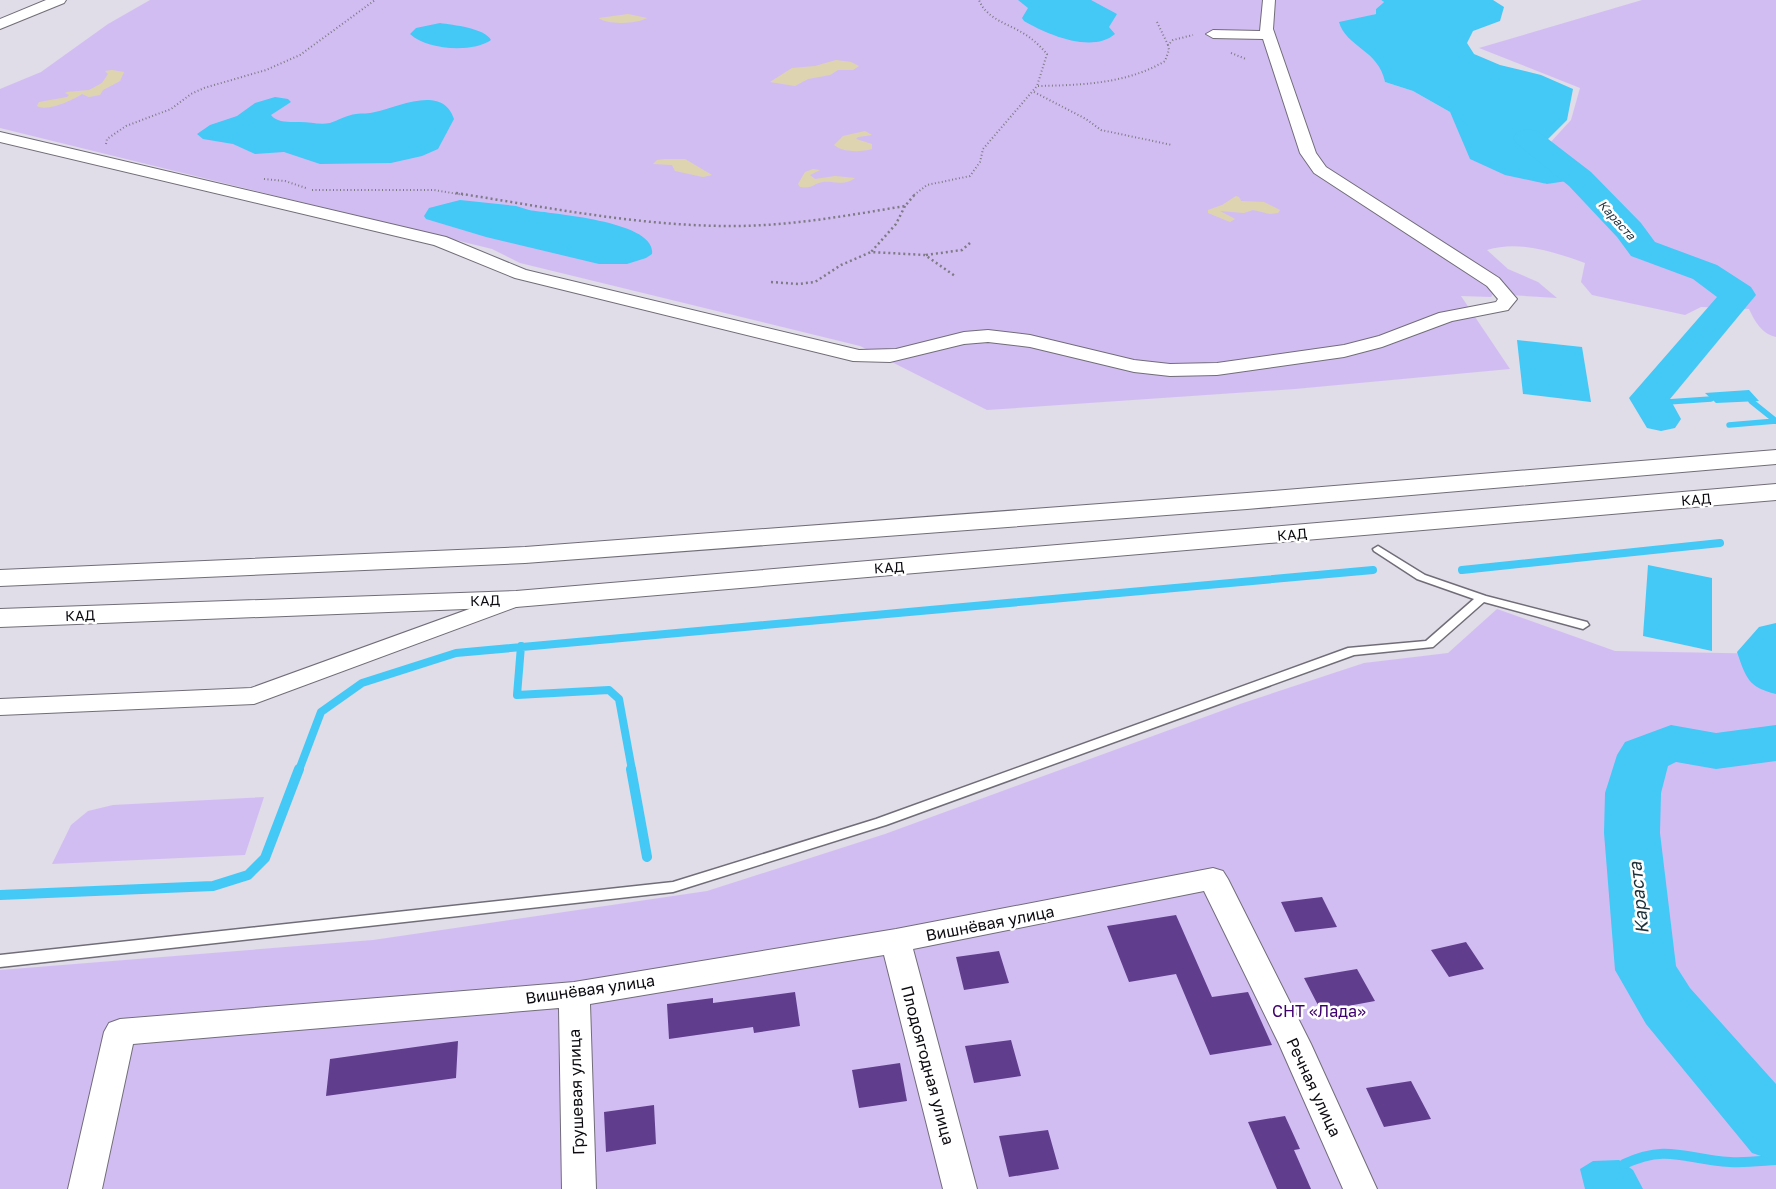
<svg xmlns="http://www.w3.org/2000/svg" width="1776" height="1189" font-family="'Golos Text',sans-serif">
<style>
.green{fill:#d2bdf3}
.sand{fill:#ded5b0}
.water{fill:#44c8f6}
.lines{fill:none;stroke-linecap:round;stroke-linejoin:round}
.stream-far2{stroke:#44c8f6;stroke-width:5.5}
.stream-far1{stroke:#44c8f6;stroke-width:8}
.stream{stroke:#44c8f6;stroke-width:10}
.river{fill:#44c8f6;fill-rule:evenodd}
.building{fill:#613e8d}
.lane-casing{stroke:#716d78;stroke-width:3}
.street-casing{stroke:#716d78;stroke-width:2}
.secondary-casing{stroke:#716d78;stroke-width:2}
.highway-casing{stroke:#716d78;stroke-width:2}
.path-far1{stroke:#7e7b84;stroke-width:2;stroke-dasharray:1 2.5;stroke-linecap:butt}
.path{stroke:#7e7b84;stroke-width:2.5;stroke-dasharray:2 3;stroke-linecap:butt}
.lane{fill:#fff;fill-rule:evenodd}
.street{fill:#fff;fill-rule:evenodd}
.secondary{fill:#fff;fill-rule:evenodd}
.highway{fill:#fff;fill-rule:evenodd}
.labels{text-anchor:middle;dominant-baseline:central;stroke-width:5;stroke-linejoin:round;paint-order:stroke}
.far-water-label{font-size:12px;font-style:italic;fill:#1c323b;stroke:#fff}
.street-label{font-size:14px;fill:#0d0b10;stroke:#fff}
.near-street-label{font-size:16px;fill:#0d0b10;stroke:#fff}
.near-park-label{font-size:16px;fill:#3f006e;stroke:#fff}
.near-water-label{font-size:18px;font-style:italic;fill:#1c323b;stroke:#fff}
</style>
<rect width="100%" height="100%" fill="#e0dce8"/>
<path class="green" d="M150,0H1381L1384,2L1376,9V14L1360,18L1359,45L1383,69L1385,82L1413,91L1450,112L1460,133L1546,184L1583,176L1548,145L1571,120L1580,88L1479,48L1642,0H1776V337C1762,334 1755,322 1749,309L1701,307L1685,315L1592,295L1581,282L1585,263C1554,252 1519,240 1487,250L1508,269L1538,282L1557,298L1493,294L1491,297L1461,296L1510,369L1295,389L987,410L860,346L520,263L492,249L0,128V89L41,72L108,24Z
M1497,609L1615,651L1776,654V1189H0V970L373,940L707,891L885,834L1243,703L1364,663L1448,653Z
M264,797L245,855L52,864L71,825L88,811L113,805Z"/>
<path class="sand" d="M628,14L647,18C637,24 607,25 599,18Z
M836,60L851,62L859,66L853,70H838L830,75L808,79L795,86L770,82L792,68L815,66Z
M112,70L124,72L120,81L103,90L100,95L89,97L82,94C73,100 47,112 37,106L39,102L67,97L69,95L65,93L67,92L89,90L102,83L108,74L105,71Z
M865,131L872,135L858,137L856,139L872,144V149C861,152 844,153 834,145L843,136Z
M665,159H685L712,175L703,177L675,171L672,165L653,164L657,160Z
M813,169L820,170L810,175L815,179L835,176L855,178C845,186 834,181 823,182C814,183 813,189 800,187L798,184L805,172Z
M1236,196L1239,197L1241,201L1264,202L1280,210L1278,213L1270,214L1253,210L1244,213L1220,211L1235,219L1230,222L1208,213V210L1222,205Z"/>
<path class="water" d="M1018,0H1091L1117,14L1109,27L1115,34C1092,54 1046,34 1024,21L1022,18L1028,8Z
M1381,0H1493L1504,7L1500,21L1473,31L1467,43L1474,54L1500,65L1541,75L1573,89L1567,120L1546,141L1580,179L1547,184L1505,175L1470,159L1450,112L1413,91L1385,82C1379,50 1346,47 1339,22L1376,14V9L1384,2Z
M440,23C453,25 485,28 491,40C473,53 426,50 410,34L416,28Z
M275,97L288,99L291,102L271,115C277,123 290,122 300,122C310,122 320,125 330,123C339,120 347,115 356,114C362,113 369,114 375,112C398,107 443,84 454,119L438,149L422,156L391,163L320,164L284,152L255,154L233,144L203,139L197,134L210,125L237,116L255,103Z
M460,200L516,206L529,210C552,214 657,221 652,254L646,258L627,264H599L486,237L426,219L424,216L429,208Z
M1517,340L1582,347L1591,402L1523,394Z
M1749,390L1759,401L1716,403L1705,393Z
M1648,565L1712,578V651L1643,636Z
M1619,1160L1633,1170L1643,1189H1585L1580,1169L1593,1161Z"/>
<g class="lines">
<path class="stream-far2" d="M1751,401L1776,421
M1653,403L1711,399
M1729,425L1776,421"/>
<path class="stream-far1" d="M1462,570L1720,543
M521,646L517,695L609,690L619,699L632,770
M299,770L321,712L362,683L456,653L1373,570"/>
<path class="stream" d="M631,769L647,857
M0,895L213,886L248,875L265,858L299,769
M1624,1164C1669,1143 1686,1160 1730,1162C1745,1163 1761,1161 1776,1160"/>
<path class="river" d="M1528,129L1539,132L1591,172L1641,223L1655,242L1717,265L1751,287L1756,295L1670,399L1681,419L1675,428L1661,431L1647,428L1629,398L1717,297L1693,279L1631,256L1617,237L1569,186L1517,144L1513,138L1517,132Z
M1776,623V694C1748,687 1746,678 1737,652L1759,627Z
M1671,725L1716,733L1776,725V761L1716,769L1676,762L1668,766L1661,793L1660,833L1676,966L1690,988L1776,1084V1161L1752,1153L1646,1024L1615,970L1604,833L1605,793L1617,755L1625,742Z"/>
</g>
<path class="building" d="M1322,897L1337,927L1295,932L1281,902Z
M1176,915L1212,997L1248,992L1272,1045L1210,1055L1176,974L1129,982L1107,926Z
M1466,942L1484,969L1449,977L1431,950Z
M999,951L1009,983L964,990L956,957Z
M1357,969L1375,1001L1321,1011L1304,978Z
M795,992L800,1026L754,1033L753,1027L669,1039L667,1004L713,998V1003Z
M1011,1040L1021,1076L974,1083L965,1046Z
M458,1041L456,1078L326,1096L330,1059Z
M900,1063L907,1101L859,1108L852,1070Z
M1411,1081L1431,1119L1384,1127L1366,1088Z
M654,1105L656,1144L606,1152L604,1112Z
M1285,1116L1300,1149L1294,1150L1311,1189H1277L1248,1122Z
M1048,1130L1059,1169L1009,1177L999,1136Z"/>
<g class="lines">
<g class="lane-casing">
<path id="lane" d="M1378,546L1425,575L1486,596L1587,622L1589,625L1583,629L1484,602L1433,647L1354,655L886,825L673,892L0,967V955L673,882L876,819L1348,648L1426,641L1474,599L1417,579L1374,551L1373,549Z"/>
</g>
<g class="street-casing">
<path id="street" d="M1263,0H1275L1273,29L1316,153L1326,167L1499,278L1517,299L1508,310L1452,321L1382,347L1344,357L1217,375L1170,376L1134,372L1030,347L988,342L964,344L890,362L853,361L515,278L434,245L0,142V132L446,237L526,270L859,350L896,349L964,332L988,330L1030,335L1134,360L1170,364L1217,363L1344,345L1379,336L1439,313L1496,302L1498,299L1487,286L1314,173L1300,153L1263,39L1213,38L1206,34L1213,30L1260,31Z
M516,592L524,594L528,599L524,604L254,704L0,715V699L251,688Z
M1213,868L1223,871L1228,879L1311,1044L1377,1189H1343L1279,1044L1204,891L913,949L977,1189H943L884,955L590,1004L596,1189H562L559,1008L133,1044L102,1189H68L104,1032L109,1023L120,1019L574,982L896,929Z"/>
</g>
<g class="secondary-casing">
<path id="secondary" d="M46,0H66L64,3L0,29V19Z"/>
</g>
<g class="highway-casing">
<path id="highway" d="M1776,450V464L1247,509L525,563L0,586V570L525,547L1247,493Z
M1776,484V500L516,607L0,627V609L516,591Z"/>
</g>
<path class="path-far1" d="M1157,22L1168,45
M1231,53L1246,59
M1038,86C1081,85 1127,84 1165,61L1169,50L1168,45L1173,40L1193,35
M1034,92L1086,119L1101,130L1172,145
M106,144L107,139L126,126L171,109L191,94L204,88L266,70L300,55L375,0
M264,179L285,181L306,188
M312,190H434L464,195
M914,195L927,185L970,176L980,162L983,149L1037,86L1047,54C1041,47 1034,40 1026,35C1010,24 987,20 979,0"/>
<path class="path" d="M456,193C545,207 634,225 724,226C785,227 845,216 905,206L916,193
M905,206L896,224L871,252L925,255L955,276
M926,255L962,250L970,243
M771,282L798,284L815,282L841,265L871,252"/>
<use href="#lane" class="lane"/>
<use href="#street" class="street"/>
<use href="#secondary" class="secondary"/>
<use href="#highway" class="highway"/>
</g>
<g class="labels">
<g class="far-water-label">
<text transform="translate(1617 220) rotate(48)">Караста</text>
</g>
<g class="street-label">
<text transform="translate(1696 499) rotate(-5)">КАД</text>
<text transform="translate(1292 534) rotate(-5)">КАД</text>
<text transform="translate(889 567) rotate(-4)">КАД</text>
<text transform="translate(485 600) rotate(-2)">КАД</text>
<text transform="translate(80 615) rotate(-2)">КАД</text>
</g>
<g class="near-street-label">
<text transform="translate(990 923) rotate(-11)">Вишнёвая улица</text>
<text transform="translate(590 989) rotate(-8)">Вишнёвая улица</text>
<text transform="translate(928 1065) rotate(75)">Плодоягодная улица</text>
<text transform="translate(1314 1087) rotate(65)">Речная улица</text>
<text transform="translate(576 1092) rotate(-92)">Грушевая улица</text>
</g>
<g class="near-park-label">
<text x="1319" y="1011">СНТ «Лада»</text>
</g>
<g class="near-water-label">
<text transform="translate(1638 898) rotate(-96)">Караста</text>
</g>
</g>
</svg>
